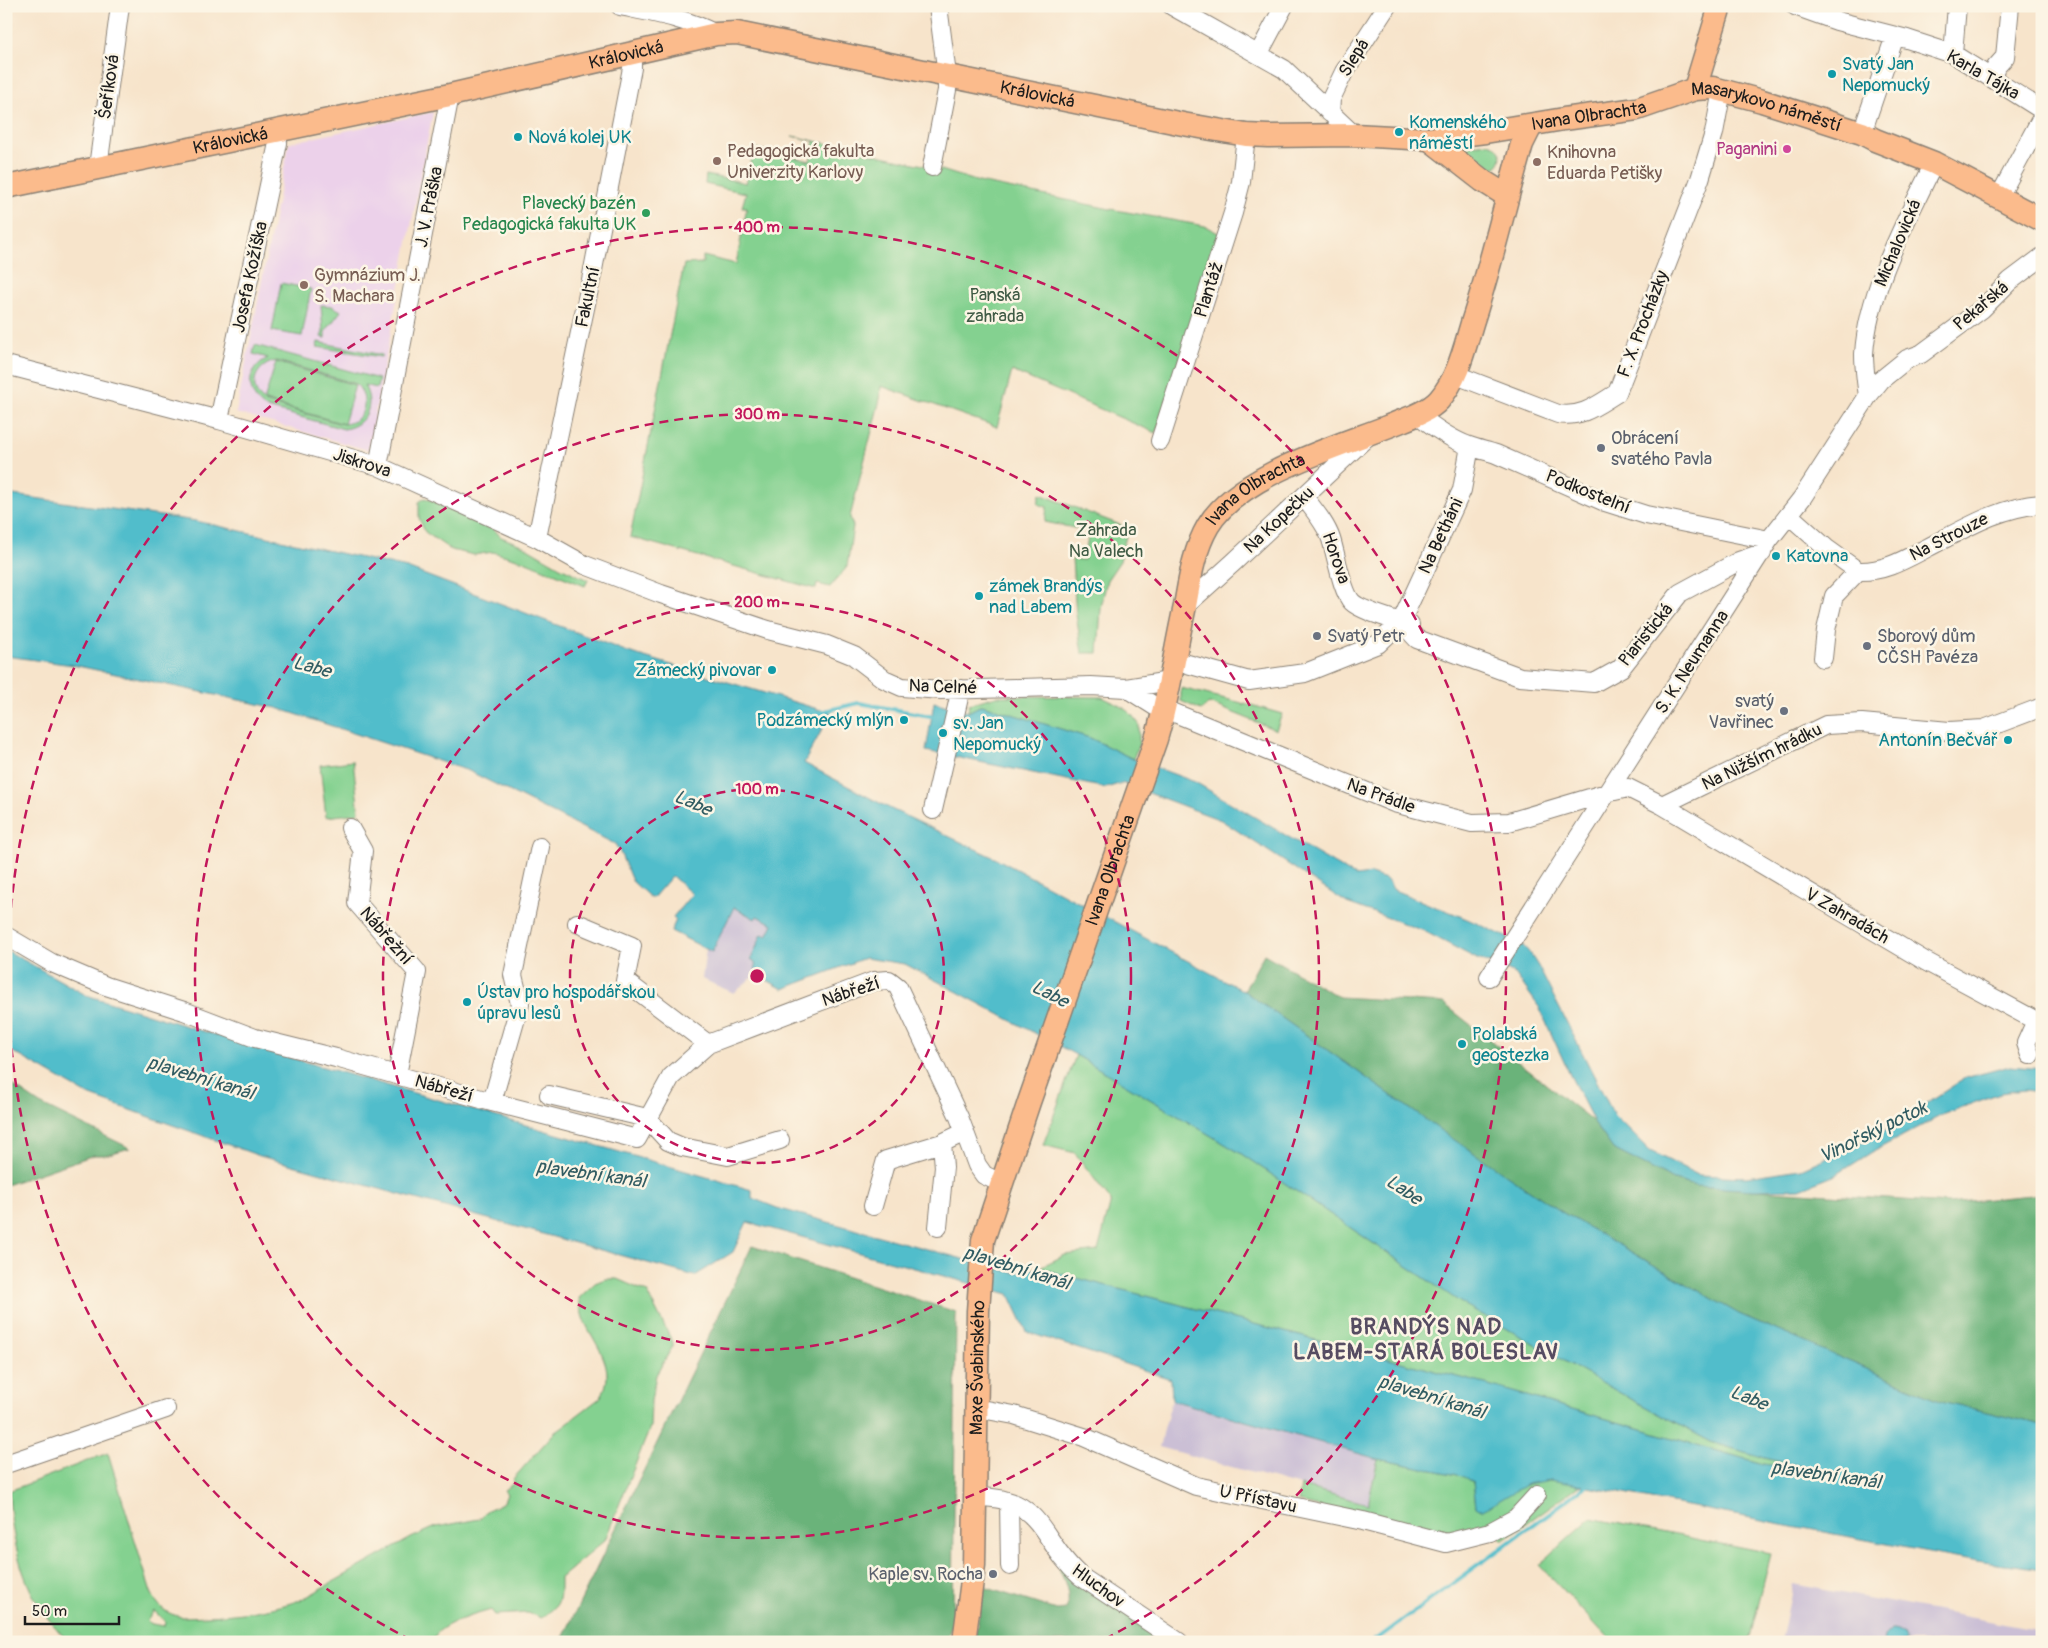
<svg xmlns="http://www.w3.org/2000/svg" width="2048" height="1648" font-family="Pangolin,sans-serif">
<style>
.built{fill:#ecd1ea}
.industrial{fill:#cbbfd5}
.green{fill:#84d190;stroke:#507656;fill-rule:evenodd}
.forest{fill:#6bb37a;stroke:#44684b}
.water{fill:#51bdcb;stroke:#366c74}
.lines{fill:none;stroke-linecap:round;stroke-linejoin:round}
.stream{stroke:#51bdcb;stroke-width:4}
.minor-casing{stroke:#8a8074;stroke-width:20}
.major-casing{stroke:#8a8074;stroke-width:25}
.minor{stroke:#fff;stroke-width:18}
.major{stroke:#fbbb8c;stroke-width:22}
.ring{fill:none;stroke:#c2185b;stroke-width:2.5;stroke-dasharray:9 6}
.culture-dot{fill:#0f9aa8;stroke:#fcf5e5;stroke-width:2}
.hotel-dot{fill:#d1479c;stroke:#fcf5e5;stroke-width:2}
.education-dot{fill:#8d6e63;stroke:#fcf5e5;stroke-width:2}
.leisure-dot{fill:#2e9e5b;stroke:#fcf5e5;stroke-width:2}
.worship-dot{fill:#6b7280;stroke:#fcf5e5;stroke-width:2}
.labels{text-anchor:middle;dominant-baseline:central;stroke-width:5;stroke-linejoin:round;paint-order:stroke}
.street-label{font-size:18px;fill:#1c1c1c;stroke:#fcf5e5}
.culture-label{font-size:18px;fill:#0d838f;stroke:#fcf5e5;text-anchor:start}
.hotel-label{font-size:18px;fill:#b23c85;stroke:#fcf5e5;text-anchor:end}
.education-label{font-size:18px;fill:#785e54;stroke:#fcf5e5;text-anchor:start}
.leisure-label{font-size:18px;fill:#27864d;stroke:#fcf5e5;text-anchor:end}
.park-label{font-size:18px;fill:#405b45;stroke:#fcf5e5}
.worship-label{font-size:18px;fill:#5b616d;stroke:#fcf5e5;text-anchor:start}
.water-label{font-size:19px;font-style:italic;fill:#315c62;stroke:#fcf5e5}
.district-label{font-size:22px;font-weight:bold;letter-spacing:1px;fill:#564c62;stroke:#fcf5e5}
.centre{fill:#c2185b;stroke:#fcf5e5;stroke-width:2.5}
.ring-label{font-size:15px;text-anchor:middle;font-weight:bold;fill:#c2185b;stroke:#fcf5e5;stroke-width:5;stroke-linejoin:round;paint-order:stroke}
</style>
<rect width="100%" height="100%" fill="#fcf5e5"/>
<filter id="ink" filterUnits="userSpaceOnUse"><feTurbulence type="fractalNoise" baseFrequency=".02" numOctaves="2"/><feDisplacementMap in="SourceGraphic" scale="10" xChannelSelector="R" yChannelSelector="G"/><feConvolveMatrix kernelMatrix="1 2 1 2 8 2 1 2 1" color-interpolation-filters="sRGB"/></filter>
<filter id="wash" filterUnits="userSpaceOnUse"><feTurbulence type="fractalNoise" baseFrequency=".0096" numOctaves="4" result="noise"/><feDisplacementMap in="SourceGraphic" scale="20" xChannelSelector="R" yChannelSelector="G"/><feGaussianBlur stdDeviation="1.12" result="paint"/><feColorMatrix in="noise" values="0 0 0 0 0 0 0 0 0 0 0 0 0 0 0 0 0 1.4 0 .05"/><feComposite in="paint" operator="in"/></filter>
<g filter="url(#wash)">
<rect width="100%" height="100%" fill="#f7e4cb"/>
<path class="built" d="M433,112L368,450L236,413L289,143Z"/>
<path class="industrial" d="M734,907L755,919L756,916L774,924L767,937L762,934L751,959L755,962L757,973L734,993L702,979L706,949L712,952Z
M1172,1400L1378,1459L1369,1505L1159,1447Z
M1793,1584L2042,1631V1642H1781Z"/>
<path class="green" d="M792,136L932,167L979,182L1110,209L1205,226L1220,234L1156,433L1012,371L997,427L881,386L880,399L850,517L853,526L847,567L830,587L817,584L816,589L630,537L684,264L703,263V256L736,264L747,207H742L746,193L705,184L706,175L746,183L754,148L810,161L814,141Z
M1486,143C1503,144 1507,165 1489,170L1457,147Z
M281,283L311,289L302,336L272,331Z
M321,305L332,306L341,311L325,332V338L321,337L323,332Z
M318,342L382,355L381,357L317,347Z
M255,345L379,379L377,388L364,385C375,405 367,425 344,429L264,407C245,393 246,368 268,358L253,354ZM277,361L356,384C370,398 366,422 344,424L355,385L276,362L264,401C246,387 256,364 277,361ZM265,402V401L344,424L338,423Z
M1040,494L1128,528L1120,561L1107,580L1101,608L1098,653H1082L1076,614L1072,559L1084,560L1089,531L1045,522L1047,507L1038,504Z
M425,498L489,524L501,537L524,546L560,567L588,580L585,586L524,561L493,552L474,555L451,550L425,532L419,518V502Z
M1181,688L1242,703L1243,705L1244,703L1282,714L1276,730L1209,703L1201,710L1181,701Z
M996,696L1102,697L1121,706L1131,714L1139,724V744L1133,759L1090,738L982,705L968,712L969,704Z
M353,761L359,813L326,817L320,765Z
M1076,1055L1240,1153L1460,1302L1622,1394L1711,1442L1765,1458L1844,1476L1763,1464L1485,1384L1038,1268L1065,1255L1098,1251L1111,1201L1075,1153L1043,1145Z
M605,1279H617L647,1292L673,1343V1346L656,1375L651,1401L650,1428L605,1540L560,1578C560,1603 561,1604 541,1618L528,1613L495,1615L491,1610C476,1615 434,1624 433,1642H68C60,1632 51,1623 43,1612C19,1577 11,1532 9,1491L108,1453L151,1592C158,1607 166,1614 182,1617C222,1616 265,1613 303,1599L411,1538L436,1527L479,1519L488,1510L504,1502L507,1494L504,1490L513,1484V1479L554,1433L600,1398C619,1368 595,1346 583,1318C581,1312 580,1304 579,1298L595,1283ZM154,1611L165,1621L164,1626L152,1624L147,1621Z
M1378,1459L1463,1476L1473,1481L1476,1506L1489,1507C1506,1494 1530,1478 1553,1480C1562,1481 1571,1483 1580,1485L1503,1540L1491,1527L1448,1537L1298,1502L1301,1486L1368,1504Z
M1591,1518L1771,1554L1750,1637L1744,1642H1612L1539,1565Z"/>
<path class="forest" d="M1264,954L1339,997L1443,1003L1594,1122L1613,1149L1674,1180L1696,1186L1948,1203L2042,1194V1425L1941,1401L1739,1314L1565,1214L1447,1135L1244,991Z
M6,1081L40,1104L130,1148L105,1155H94L6,1185Z
M752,1246L956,1312L953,1622L946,1642H561Z
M1056,1562L1171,1642H974L984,1587L1057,1610L1066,1609C1073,1595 1062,1576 1056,1562Z"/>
<path class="water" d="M6,494L196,521L407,568L628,652L831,713L804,763L891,809L1001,861L1244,991L1447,1135L1565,1214L1739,1314L1941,1401L2042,1425V1570L1977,1561L1551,1480L1527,1484L1483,1510L1476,1506L1473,1481L1463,1476L1378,1459L1172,1400L1171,1379L1027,1332L1009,1294L747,1222L733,1252L695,1276L260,1156L88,1095L6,1048V950L86,995L264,1050L752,1190V1198L777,1208L1014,1273L1038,1268L1485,1384L1763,1464L1834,1474L1765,1458L1711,1442L1622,1394L1460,1302L1240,1153L1076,1055L905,964L865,958L783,989L756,974L755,962L751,959L762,934L767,936L773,924L757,916L755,919L734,907L712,952L671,931L676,920L673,917L692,894L672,876L652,899L632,881L620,852L615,844L469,771L277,708L73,665L6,656Z
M934,702L968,712L982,705L1090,738L1133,759L1195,782L1355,876L1371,874L1386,879L1394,890L1438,908C1447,909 1515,940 1524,947C1529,951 1534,960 1538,966L1614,1115L1650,1151L1698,1175L1746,1177L1801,1169L1879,1134L1965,1078L2010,1066L2042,1069V1092L2023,1090L2000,1093L1944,1114L1872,1152L1836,1175L1800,1189L1754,1190L1696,1186L1674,1180L1613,1149L1594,1122L1570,1075L1539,1007L1516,975L1501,967L1477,959L1424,931L1347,903L1221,820L1122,783L1106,788L926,751Z
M1892,1629C1900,1629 1906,1633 1906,1642H1884L1885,1636Z"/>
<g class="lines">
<path class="stream" d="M820,712L859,703L936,717
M1373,1642L1589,1484"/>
</g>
</g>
<g filter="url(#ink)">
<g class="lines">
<g class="minor-casing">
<path id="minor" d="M620,6C654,13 685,18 716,34
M1172,6L1284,69L1354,135
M1795,6L1837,21L1907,39L1953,54L2042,110
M1259,53L1284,6
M1953,54L1957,6
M1992,78L1996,67L2005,57L2010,6
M1330,113L1331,99L1344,72L1387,6
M1862,133L1895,36
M98,167L120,6
M932,167L947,90V75L938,6
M1999,197L2042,117
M6,365L219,420L378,466L537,538L585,565L661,594L768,630L827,645L854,656L884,679L902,687L941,690L1091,686L1126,688L1170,681
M1456,375L1558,414C1582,418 1597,405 1617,393L1700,179L1714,133L1722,90
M1868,396C1866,382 1864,368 1864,354C1868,289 1907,220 1934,163
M1417,414C1432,426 1450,439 1469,446C1477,449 1487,451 1496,454L1605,502L1646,515L1769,540
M219,420L278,143L277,133
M1160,441L1233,213L1241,182L1246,135
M378,466L450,95
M1304,497C1314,510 1326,524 1331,539C1336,554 1342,592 1352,602C1361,611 1396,620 1410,625
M1789,515L1826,548L1858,571
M537,538L592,275L632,68V55
M1858,571C1884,572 1904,560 1927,548C1964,529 1999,507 2042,504
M1184,607L1234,562L1368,436
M1401,622L1417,639L1520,677L1594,683L1621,668L1680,593L1739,561L1762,553
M1823,658L1826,630L1834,596L1858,571
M1173,660L1249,681L1305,673L1378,644L1401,622L1462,490L1470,446
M1126,688L1156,707L1165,709L1394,803L1472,823L1509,822L1606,793L1628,788L1662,805L1925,961L2042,1024
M1662,805L1826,725L1862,723L1949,731L1984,729L2042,707
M933,810L961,689
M350,828L363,851L357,903L417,972L397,1075
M577,923L632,946L625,981L708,1044
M6,936L52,963L106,986L184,1011L255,1038L336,1058L492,1102L637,1139L671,1077L708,1044L874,981L889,980L898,987L959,1117L977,1165L984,1175L1001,1183
M1489,977L1769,540L1802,498L1868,396L1881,380L1907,359L1921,354L1982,309L2010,281L2042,257
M2030,1055L2026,1043L2036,1021
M549,1095L647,1118L668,1141L682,1147L728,1156L780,1140
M492,1102L520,1004L513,975L540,847
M873,1206L886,1160L942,1143L965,1132
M938,1227L944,1167L942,1143
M976,1408L1014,1415L1084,1437L1196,1486L1363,1521L1446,1543L1490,1532L1516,1518L1537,1495
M6,1464L166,1409
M976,1497C1044,1496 1039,1540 1080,1576L1179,1642
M1009,1502L1010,1566"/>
</g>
<g class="major-casing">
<g id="major">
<path d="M1695,89L1720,6"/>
<path d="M1429,139L1483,181L1507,196"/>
<path id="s1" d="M6,187L450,95L716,34L737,33L1183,124L1246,135L1268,136L1354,135L1429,139L1485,132L1564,119L1637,109L1695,89L1713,88L1762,101L1862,133L1875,140L1934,163L2042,220"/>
<path id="s2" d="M964,1642L974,1565L978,1311L983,1240L1029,1102L1156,739C1169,696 1175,650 1185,606C1190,578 1194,550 1208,526C1238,475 1336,447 1389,426C1405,419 1427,413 1439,400C1459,376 1464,349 1473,320C1492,262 1505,203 1522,144L1531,126"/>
</g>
</g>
<use href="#minor" class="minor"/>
<use href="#major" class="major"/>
</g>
</g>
<g class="ring">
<circle cx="757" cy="976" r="187"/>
<circle cx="757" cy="976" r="374"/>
<circle cx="757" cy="976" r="562"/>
<path d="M411 1640A749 749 0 1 1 1103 1640"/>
</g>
<g class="culture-dot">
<circle cx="1832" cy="74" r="5"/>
<circle cx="1399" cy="132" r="5"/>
<circle cx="518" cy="137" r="5"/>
<circle cx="1776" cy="556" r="5"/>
<circle cx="979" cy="596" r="5"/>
<circle cx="772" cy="670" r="5"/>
<circle cx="904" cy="720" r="5"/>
<circle cx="943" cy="733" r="5"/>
<circle cx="2008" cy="740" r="5"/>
<circle cx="467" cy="1002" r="5"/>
<circle cx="1462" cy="1044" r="5"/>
</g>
<circle class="hotel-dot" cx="1787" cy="149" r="5"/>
<g class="education-dot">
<circle cx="717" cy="161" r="5"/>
<circle cx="1537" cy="162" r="5"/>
<circle cx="304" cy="285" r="5"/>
</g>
<circle class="leisure-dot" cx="646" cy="213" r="5"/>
<g class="worship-dot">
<circle cx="1601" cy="448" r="5"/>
<circle cx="1317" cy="636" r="5"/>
<circle cx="1867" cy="646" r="5"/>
<circle cx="1784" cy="711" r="5"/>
<circle cx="993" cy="1574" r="5"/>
</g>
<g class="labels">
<g class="street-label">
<text stroke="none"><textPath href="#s1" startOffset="634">Královická</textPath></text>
<text transform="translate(1354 58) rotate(-58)">Slepá</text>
<text transform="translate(1983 75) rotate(30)">Karla Tájka</text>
<text transform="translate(109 87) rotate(-82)">Šeříková</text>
<text stroke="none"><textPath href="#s1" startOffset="1054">Královická</textPath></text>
<text stroke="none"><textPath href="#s1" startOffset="1795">Masarykovo náměstí</textPath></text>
<text stroke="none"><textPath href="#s1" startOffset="1611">Ivana Olbrachta</textPath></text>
<text stroke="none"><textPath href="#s1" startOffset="229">Královická</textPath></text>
<text transform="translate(429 207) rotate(-79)">J. V. Práška</text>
<text transform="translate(1898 243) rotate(-67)">Michalovická</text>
<text transform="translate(250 277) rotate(-78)">Josefa Kožíška</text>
<text transform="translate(1209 290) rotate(-72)">Plantáž</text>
<text transform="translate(588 297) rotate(-78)">Fakultní</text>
<text transform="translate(1981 306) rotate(-40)">Pekařská</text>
<text transform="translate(1643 324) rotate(-69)">F. X. Procházky</text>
<text transform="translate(362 463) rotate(18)">Jiskrova</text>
<text transform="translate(1588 492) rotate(22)">Podkostelní</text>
<text stroke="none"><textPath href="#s2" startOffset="1214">Ivana Olbrachta</textPath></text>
<text transform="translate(1279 520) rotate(-43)">Na Kopečku</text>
<text transform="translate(1441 536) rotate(-65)">Na Betháni</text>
<text transform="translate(1949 537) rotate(-27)">Na Strouze</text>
<text transform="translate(1336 558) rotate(71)">Horova</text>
<text transform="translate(1646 635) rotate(-51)">Piaristická</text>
<text transform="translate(1692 662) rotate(-57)">S. K. Neumanna</text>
<text transform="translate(943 687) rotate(2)">Na Celné</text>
<text transform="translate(1762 757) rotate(-26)">Na Nižším hrádku</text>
<text transform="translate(1381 796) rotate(20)">Na Prádle</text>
<text stroke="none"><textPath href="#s2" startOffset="794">Ivana Olbrachta</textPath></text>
<text transform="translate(1847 916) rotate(30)">V Zahradách</text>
<text transform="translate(386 936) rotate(49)">Nábřežní</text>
<text transform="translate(851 992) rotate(-18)">Nábřeží</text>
<text transform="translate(444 1089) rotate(16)">Nábřeží</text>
<text stroke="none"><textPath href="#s2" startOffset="275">Maxe Švabinského</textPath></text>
<text transform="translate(1258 1499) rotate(12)">U Přístavu</text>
<text transform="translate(1098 1586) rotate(36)">Hluchov</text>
</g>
<g class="culture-label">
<text x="1842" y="64">Svatý Jan<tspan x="1842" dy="21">Nepomucký</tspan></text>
<text x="1409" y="122">Komenského<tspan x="1409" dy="21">náměstí</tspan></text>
<text x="528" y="137">Nová kolej UK</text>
<text x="1786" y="556">Katovna</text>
<text x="989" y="586">zámek Brandýs<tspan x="989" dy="21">nad Labem</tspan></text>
<text x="762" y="670" text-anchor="end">Zámecký pivovar</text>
<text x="894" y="720" text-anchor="end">Podzámecký mlýn</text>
<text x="953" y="723">sv. Jan<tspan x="953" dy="21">Nepomucký</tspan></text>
<text x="1998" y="740" text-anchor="end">Antonín Bečvář</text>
<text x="477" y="992">Ústav pro hospodářskou<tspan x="477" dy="21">úpravu lesů</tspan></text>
<text x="1472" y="1034">Polabská<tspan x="1472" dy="21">geostezka</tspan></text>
</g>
<g class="hotel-label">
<text x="1777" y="149">Paganini</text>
</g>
<g class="education-label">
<text x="727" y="151">Pedagogická fakulta<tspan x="727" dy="21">Univerzity Karlovy</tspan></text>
<text x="1547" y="152">Knihovna<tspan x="1547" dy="21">Eduarda Petišky</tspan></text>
<text x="314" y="275">Gymnázium J.<tspan x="314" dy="21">S. Machara</tspan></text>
</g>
<g class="leisure-label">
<text x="636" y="203">Plavecký bazén<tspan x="636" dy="21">Pedagogická fakulta UK</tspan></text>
</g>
<g class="park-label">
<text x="995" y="295">Panská<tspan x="995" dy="21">zahrada</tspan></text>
<text x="1106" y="530">Zahrada<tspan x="1106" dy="21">Na Valech</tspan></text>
</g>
<g class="worship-label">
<text x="1611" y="438">Obrácení<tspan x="1611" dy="21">svatého Pavla</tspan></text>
<text x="1327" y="636">Svatý Petr</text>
<text x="1877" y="636">Sborový dům<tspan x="1877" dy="21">CČSH Pavéza</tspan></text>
<text x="1774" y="701" text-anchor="end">svatý<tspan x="1774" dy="21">Vavřinec</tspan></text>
<text x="983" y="1574" text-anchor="end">Kaple sv. Rocha</text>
</g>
<g class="water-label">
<text transform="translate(312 667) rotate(15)">Labe</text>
<text transform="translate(693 803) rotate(24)">Labe</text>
<text transform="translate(1050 994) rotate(27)">Labe</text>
<text transform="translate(201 1078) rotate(17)">plavební kanál</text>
<text transform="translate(1873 1132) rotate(-26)">Vinořský potok</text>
<text transform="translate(591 1174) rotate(8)">plavební kanál</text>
<text transform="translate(1404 1190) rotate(34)">Labe</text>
<text transform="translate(1017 1268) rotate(17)">plavební kanál</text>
<text transform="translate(1432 1397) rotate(17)">plavební kanál</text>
<text transform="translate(1749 1398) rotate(22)">Labe</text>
<text transform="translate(1826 1475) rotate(8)">plavební kanál</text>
</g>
<g class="district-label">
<text x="1426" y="1327">BRANDÝS NAD<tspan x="1426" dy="25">LABEM-STARÁ BOLESLAV</tspan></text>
</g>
</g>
<circle cx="757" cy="976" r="8" class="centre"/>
<g class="ring-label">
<text x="757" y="232">400 m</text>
<text x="757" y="419">300 m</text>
<text x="757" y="607">200 m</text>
<text x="757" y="794">100 m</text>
</g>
<rect width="2048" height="1648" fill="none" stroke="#fcf5e5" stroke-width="25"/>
<path d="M25 1616v8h94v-8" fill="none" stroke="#1c1c1c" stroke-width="2.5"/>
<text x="32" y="1616" font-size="15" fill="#1c1c1c" stroke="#fcf5e5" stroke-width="4" paint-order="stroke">50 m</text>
</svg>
